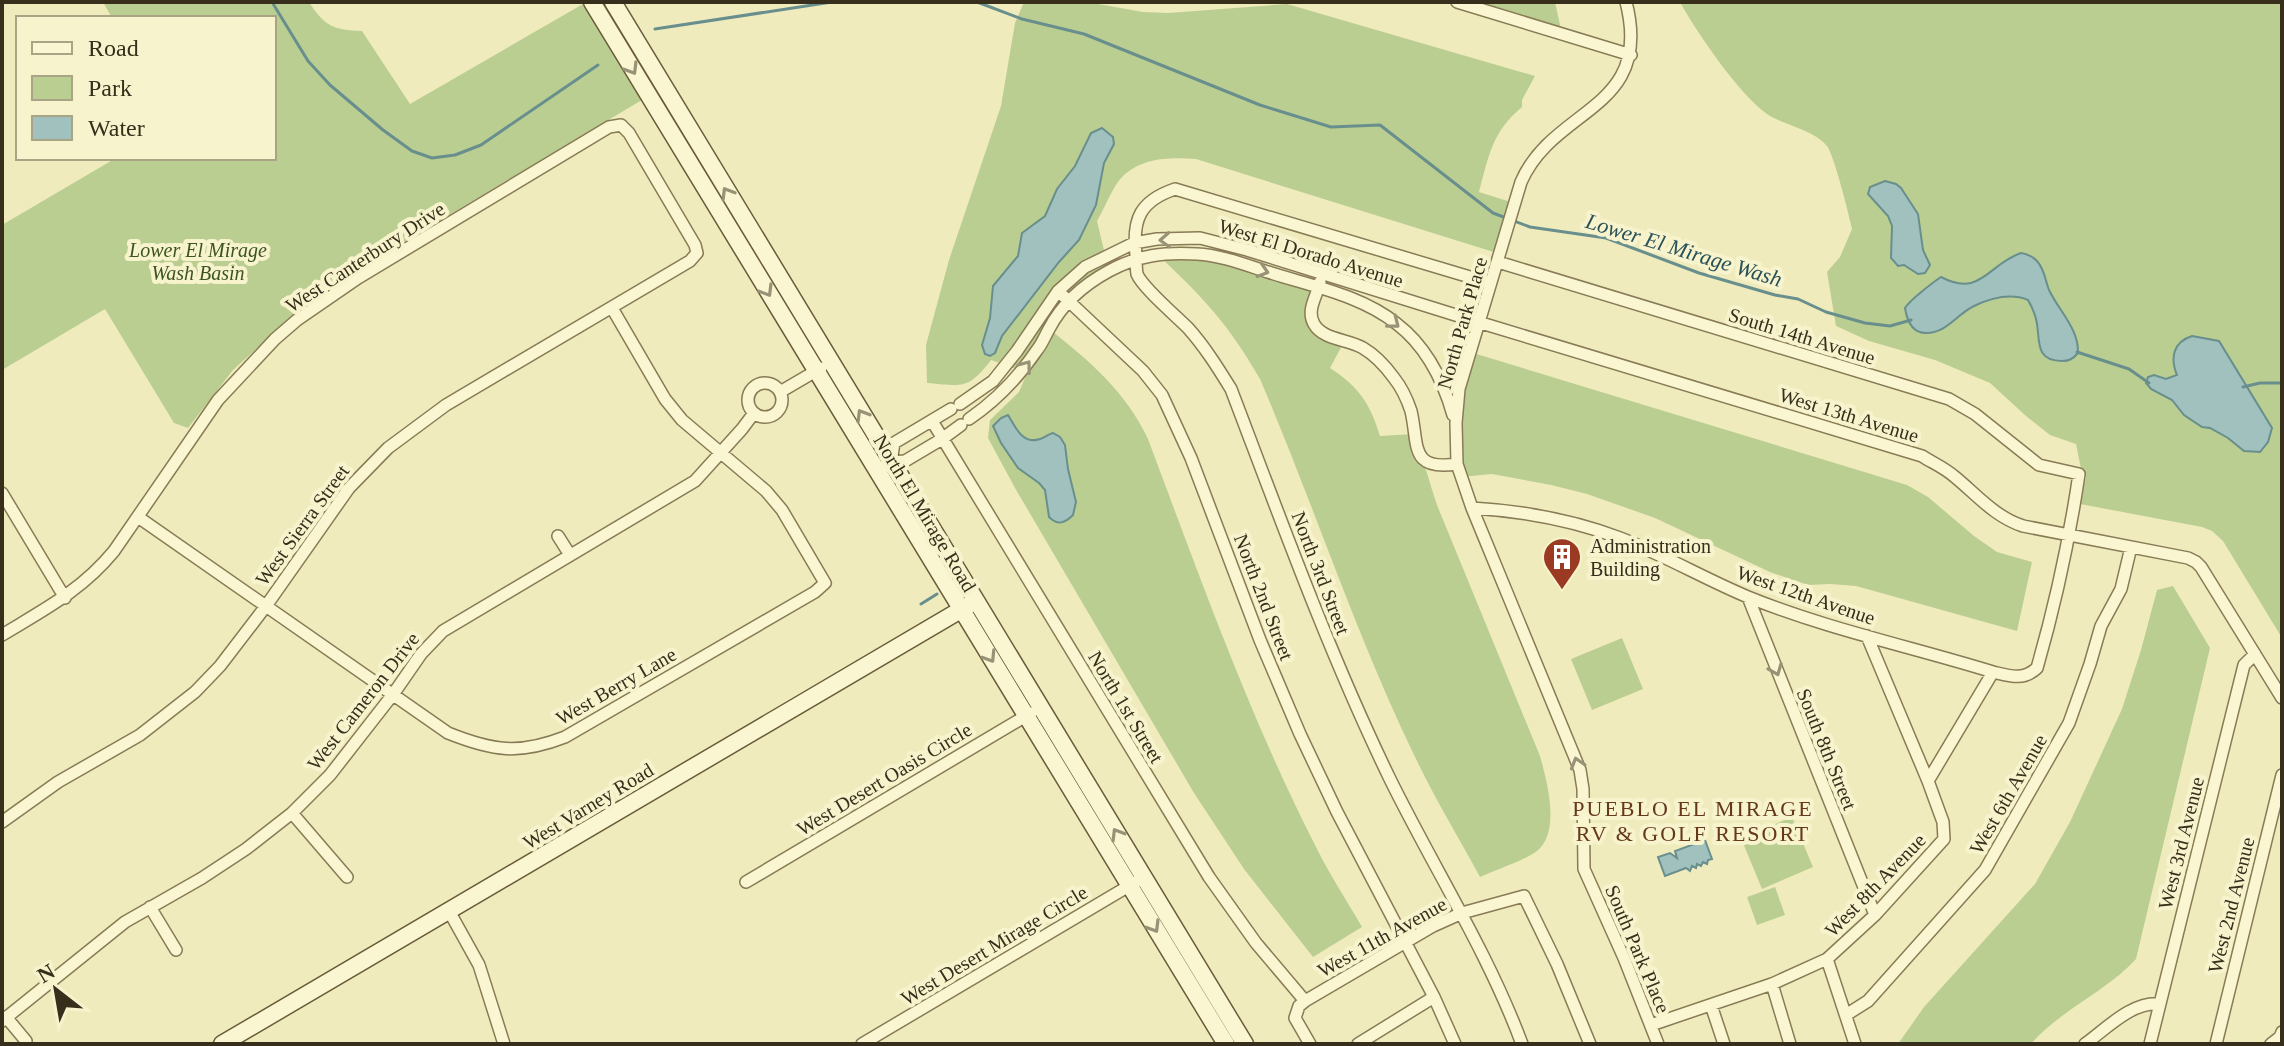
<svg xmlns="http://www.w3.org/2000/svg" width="2284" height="1046" font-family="Georgia,serif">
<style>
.green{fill:#bbce91}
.water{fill:#a1c1be;stroke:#688f8d;stroke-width:2}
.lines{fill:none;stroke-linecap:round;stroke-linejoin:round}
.stream{stroke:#688f8d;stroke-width:3}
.street-casing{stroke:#887b56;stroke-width:14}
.secondary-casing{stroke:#6a5b39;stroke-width:19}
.street{stroke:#faf6d1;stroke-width:11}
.secondary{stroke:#faf6d1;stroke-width:16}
.oneway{stroke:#989276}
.labels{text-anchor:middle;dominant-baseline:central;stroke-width:8;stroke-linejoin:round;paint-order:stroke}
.park-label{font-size:20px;font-style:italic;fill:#3d5421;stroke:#f7f3cd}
.street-label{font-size:20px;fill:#372e1b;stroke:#f7f3cd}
.poi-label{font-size:20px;fill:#372e1b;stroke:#f7f3cd;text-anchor:start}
.water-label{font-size:22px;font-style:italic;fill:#2a5157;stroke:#f7f3cd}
.neighbourhood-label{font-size:22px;letter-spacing:2px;fill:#653819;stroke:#f7f3cd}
</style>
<rect width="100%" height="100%" fill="#f0ebbd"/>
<path class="green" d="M103,2H309C325,27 334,30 362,31L410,104L583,4L642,100L338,281L301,308L233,370L188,428L174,423L105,309L2,370V225L116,158H274V18H112Z
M1024,2H1087L1143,12L1168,13L1287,4L1535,76L1522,100V107C1492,132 1489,155 1479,192L1514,203L1500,254L1196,159C1171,157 1143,157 1123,176C1112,187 1105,208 1097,221L1109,271L1093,281L1049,329C1089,360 1126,392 1148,439C1199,575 1248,713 1314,843C1328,872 1346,899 1362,927L1313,957L1244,869L1194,793L1015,488L988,438L990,420L1019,392L1027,373L991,360C968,390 963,386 927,383L926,345L949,260L1001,106L1015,23Z
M1457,2H1555L1562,34Z
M1680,2H2282V638L2223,541L2212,531L2202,527L2080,504L2086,477L2081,469L2076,444L2050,435L2026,416L1990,383L1935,360L1869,341L1836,326L1827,272L1840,257L1852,229C1849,215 1834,155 1827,146C1813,129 1785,126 1767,114C1739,94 1697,33 1680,2Z
M1200,254L1319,288L1314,325L1345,340L1330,368C1359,387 1370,403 1380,436L1414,434C1423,458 1429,481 1437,505L1540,756C1547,781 1561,832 1537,851C1527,859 1493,871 1480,877C1459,838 1435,799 1416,759C1356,636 1314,505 1260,379C1229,325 1203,297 1158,255Z
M1470,352L1907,485L1928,497L1974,536L1997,552L2032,562L2017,631L1856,586L1830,584L1808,585L1770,572L1655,518L1587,494L1551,485L1492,474L1461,477L1456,423Z
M2173,586L2210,648L2136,959C2106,992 2060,1010 2031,1044H1898L1924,1007L2035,884L2070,822L2122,709L2141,650L2157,590Z
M1622,638L1643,689L1592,710L1571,659Z
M1792,817L1813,867L1762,889L1741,838Z
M1775,887L1785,915L1757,925L1747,897Z"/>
<path class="water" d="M1102,128L1113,137L1114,144L1104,163L1096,205L1079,240L1059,262L1002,336L995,353L990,356L985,354L982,345L990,318L993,286L1018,256L1022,233L1045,216L1057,189L1075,166L1091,133Z
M1885,181L1896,184L1901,188L1918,214L1923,250L1930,265L1925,273L1918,274L1904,265L1898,266L1891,258L1892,226L1888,216L1868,194L1870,187Z
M2021,253C2028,254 2032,256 2037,261C2045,270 2045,280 2049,290C2059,311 2079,329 2078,353C2073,359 2069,361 2062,361C2035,361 2040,341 2037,324C2036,316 2032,307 2028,300C2011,293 1991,298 1974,306C1957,314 1947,333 1926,333C1912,333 1907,321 1905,308C1910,300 1932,283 1941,277C1981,298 1988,264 2021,253Z
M2192,336L2219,341L2272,428L2268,442L2260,452L2244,451L2228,438L2210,428L2202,427L2184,415L2172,400L2151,389L2146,383L2148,377L2154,375L2166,379L2177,375C2170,358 2173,342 2192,336Z
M1008,415C1015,426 1022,445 1040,439C1044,438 1048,434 1053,433L1060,437L1065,445L1068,469L1076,502L1073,515C1065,523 1058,526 1049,517L1045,490L1039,483L1018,468L1001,443L993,426L1001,418Z
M1705,840L1712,859L1708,860L1707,864L1703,862L1701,866L1697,864L1696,868L1692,866L1690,871L1686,868L1665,876L1658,857L1670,853L1677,858L1675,851Z"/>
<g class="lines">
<path class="stream" d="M272,2L308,61L330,85L383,130L412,151L432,158L455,155L481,145L598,65
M977,2L1022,19L1084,34L1260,105L1331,127L1380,125L1493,213L1530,227L1606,238L1699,273L1775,295L1798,299L1826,312L1865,323L1890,326L1911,320
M655,29L832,2
M2077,352L2129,369L2149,383
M2243,387L2260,383H2282
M921,604L937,594"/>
<g class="street-casing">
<path id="street" d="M1457,2L1631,55
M1626,2C1654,111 1554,106 1521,182L1459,389L1456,423L1457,464L1472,508L1580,770L1583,789L1584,869L1624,958L1658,1044
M1498,262L1949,399L1975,414L2039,465L2079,474C2069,542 2056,602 2037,668C2023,681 2010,676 1993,672L1928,781L1943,822L1944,839L1875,915L1827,959L1772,984L1651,1025
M1320,282C1317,296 1306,310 1314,324C1323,340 1348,339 1363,348C1375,355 1386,367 1394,378C1402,388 1407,399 1411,411C1419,445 1409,471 1457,464
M1490,283L1175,189C1140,201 1132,219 1136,255C1136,261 1136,268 1137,274C1142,287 1176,316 1188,328C1205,347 1218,368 1231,389C1281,520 1328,651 1389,777C1433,867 1487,950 1522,1044
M1058,291L1143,371L1162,395L1191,458L1260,640L1300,734L1337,812L1434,997L1455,1044
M748 400a17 17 0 1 1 34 0a17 17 0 1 1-34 0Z
M780,392L821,368
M960,404L993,381L1017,351L1058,291L1085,267L1134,243L1157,239L1200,238L1247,250L1478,322L1922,456C1933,463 1945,468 1955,477C1977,495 1995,517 2023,526L2188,558L2196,562L2201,567L2282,698
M969,419C997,400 1018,378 1037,350C1042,344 1045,336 1049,329C1062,304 1085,284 1109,271C1138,255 1165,252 1197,254C1220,255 1246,265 1268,272C1311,286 1361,295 1397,324C1427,347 1443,380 1453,415
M932,421L1209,877L1256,943L1305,1001
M891,462L894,443L951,409
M876,471L891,462L905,461L942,439L961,425
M2,493L65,598
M1472,508C1522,511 1573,520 1620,538C1664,555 1705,579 1748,597C1827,629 1912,647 1993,672
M138,517L448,733C493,751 519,755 565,737L815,592L825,583L782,510L766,491L682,420L665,399L612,308
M558,536L570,555
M1748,597L1875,915
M2,635C45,609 82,590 114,551L218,400L275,339L297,320L358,278L609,127L621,125L629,133L695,245L697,253L690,261L446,405L388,448L349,488L266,606L220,666L195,692L140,735L58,782L2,822
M1867,636L1928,781
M292,813L347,877
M746,882L1031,713
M150,907L176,950
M449,911L479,965L504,1044
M1827,959L1855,1044
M1772,984L1790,1044
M1711,1005L1724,1044
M1846,1015L1868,1001L1985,870L2069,723L2090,664L2101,626L2121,589L2131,547
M6,1017L26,1041
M2,1021L125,922L202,878L246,849L292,813L330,775L394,693L421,654L443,631L695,481L742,429L754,413
M862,1044L1144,877
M1310,1044L1295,1018L1299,1006L1305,1001L1433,926L1462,913L1524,896L1557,964L1590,1044
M1358,1044L1434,997
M2085,1044C2106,1029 2132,1001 2160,1004
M2150,1044L2244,665L2255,654
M2216,1044L2282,775
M2271,1044L2280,1037L2282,1032"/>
</g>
<g class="secondary-casing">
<path id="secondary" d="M592,2L1226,1044
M613,2L1245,1044
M222,1044L969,605"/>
</g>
<use href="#street" class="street"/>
<use href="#secondary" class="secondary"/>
</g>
<defs><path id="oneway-chevron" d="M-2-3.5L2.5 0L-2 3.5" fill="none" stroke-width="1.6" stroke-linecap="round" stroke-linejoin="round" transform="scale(2)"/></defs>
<g class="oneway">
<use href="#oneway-chevron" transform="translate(632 69) rotate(59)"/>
<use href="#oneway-chevron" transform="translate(727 193) rotate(-121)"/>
<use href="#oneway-chevron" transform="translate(1165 240) rotate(177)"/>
<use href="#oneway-chevron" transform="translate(1263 271) rotate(17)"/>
<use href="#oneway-chevron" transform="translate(767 291) rotate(59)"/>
<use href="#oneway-chevron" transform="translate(1394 323) rotate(38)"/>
<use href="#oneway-chevron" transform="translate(1026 366) rotate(-53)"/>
<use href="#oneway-chevron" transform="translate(862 415) rotate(-121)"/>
<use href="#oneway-chevron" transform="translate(990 657) rotate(58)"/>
<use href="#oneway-chevron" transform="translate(1776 670) rotate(68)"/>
<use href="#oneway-chevron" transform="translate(1577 763) rotate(-107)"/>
<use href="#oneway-chevron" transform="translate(1117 834) rotate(-121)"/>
<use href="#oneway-chevron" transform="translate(1154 927) rotate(59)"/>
</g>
<defs>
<g id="building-pin" transform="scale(2)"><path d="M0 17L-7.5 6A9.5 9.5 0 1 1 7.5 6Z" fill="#9a3a23" stroke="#f7f3cd"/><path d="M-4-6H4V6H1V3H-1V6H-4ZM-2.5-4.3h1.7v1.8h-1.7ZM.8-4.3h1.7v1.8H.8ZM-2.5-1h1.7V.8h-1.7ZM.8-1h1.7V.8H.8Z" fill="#fff"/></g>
</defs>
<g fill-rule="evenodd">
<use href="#building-pin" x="1562" y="557"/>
</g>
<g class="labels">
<g class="park-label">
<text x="198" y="250">Lower El Mirage<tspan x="198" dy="23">Wash Basin</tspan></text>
</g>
<g class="street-label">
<text transform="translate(1311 253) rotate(17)">West El Dorado Avenue</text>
<text transform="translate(365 257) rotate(-33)">West Canterbury Drive</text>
<text transform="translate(1462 323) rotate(-74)">North Park Place</text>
<text transform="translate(1802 336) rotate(17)">South 14th Avenue</text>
<text transform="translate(1849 415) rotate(17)">West 13th Avenue</text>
<text transform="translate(925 513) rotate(59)">North El Mirage Road</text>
<text transform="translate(302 525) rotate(-54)">West Sierra Street</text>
<text transform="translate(1321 573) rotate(69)">North 3rd Street</text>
<text transform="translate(1806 595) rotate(19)">West 12th Avenue</text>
<text transform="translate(1264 597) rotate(69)">North 2nd Street</text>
<text transform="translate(616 686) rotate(-30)">West Berry Lane</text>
<text transform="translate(363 701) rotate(-52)">West Cameron Drive</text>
<text transform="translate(1126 707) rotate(59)">North 1st Street</text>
<text transform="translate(1827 749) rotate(68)">South 8th Street</text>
<text transform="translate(884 779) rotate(-31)">West Desert Oasis Circle</text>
<text transform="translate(2008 794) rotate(-60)">West 6th Avenue</text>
<text transform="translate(588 806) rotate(-31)">West Varney Road</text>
<text transform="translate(2181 843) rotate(-76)">West 3rd Avenue</text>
<text transform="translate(1875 885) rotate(-46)">West 8th Avenue</text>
<text transform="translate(2231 905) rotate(-76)">West 2nd Avenue</text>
<text transform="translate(1382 937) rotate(-29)">West 11th Avenue</text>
<text transform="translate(994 945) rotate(-31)">West Desert Mirage Circle</text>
<text transform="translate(1638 949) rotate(67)">South Park Place</text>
</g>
<g class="poi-label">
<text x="1590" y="546">Administration<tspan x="1590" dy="23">Building</tspan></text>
</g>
<g class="water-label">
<text transform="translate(1684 250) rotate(17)">Lower El Mirage Wash</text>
</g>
<g class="neighbourhood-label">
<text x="1693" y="808">PUEBLO EL MIRAGE<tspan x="1693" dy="25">RV &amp; GOLF RESORT</tspan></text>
</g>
</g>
<rect width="2284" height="1046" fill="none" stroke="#372e1b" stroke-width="8"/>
<rect x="16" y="16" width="260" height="144" fill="#f7f3cd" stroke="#aaa486" stroke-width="2"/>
<rect x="32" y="42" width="40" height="12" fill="#faf6d1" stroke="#aaa486" stroke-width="2"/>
<text x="88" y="56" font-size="24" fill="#372e1b">Road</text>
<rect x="32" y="76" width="40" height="24" fill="#bbce91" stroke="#aaa486" stroke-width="2"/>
<text x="88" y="96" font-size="24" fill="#372e1b">Park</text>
<rect x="32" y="116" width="40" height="24" fill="#a1c1be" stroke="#aaa486" stroke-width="2"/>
<text x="88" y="136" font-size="24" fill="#372e1b">Water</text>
<g transform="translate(56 990) rotate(329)" stroke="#f7f3cd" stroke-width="6" paint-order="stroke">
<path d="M0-6L14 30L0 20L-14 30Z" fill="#372e1b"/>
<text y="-12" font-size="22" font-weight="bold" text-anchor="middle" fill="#372e1b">N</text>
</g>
</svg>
